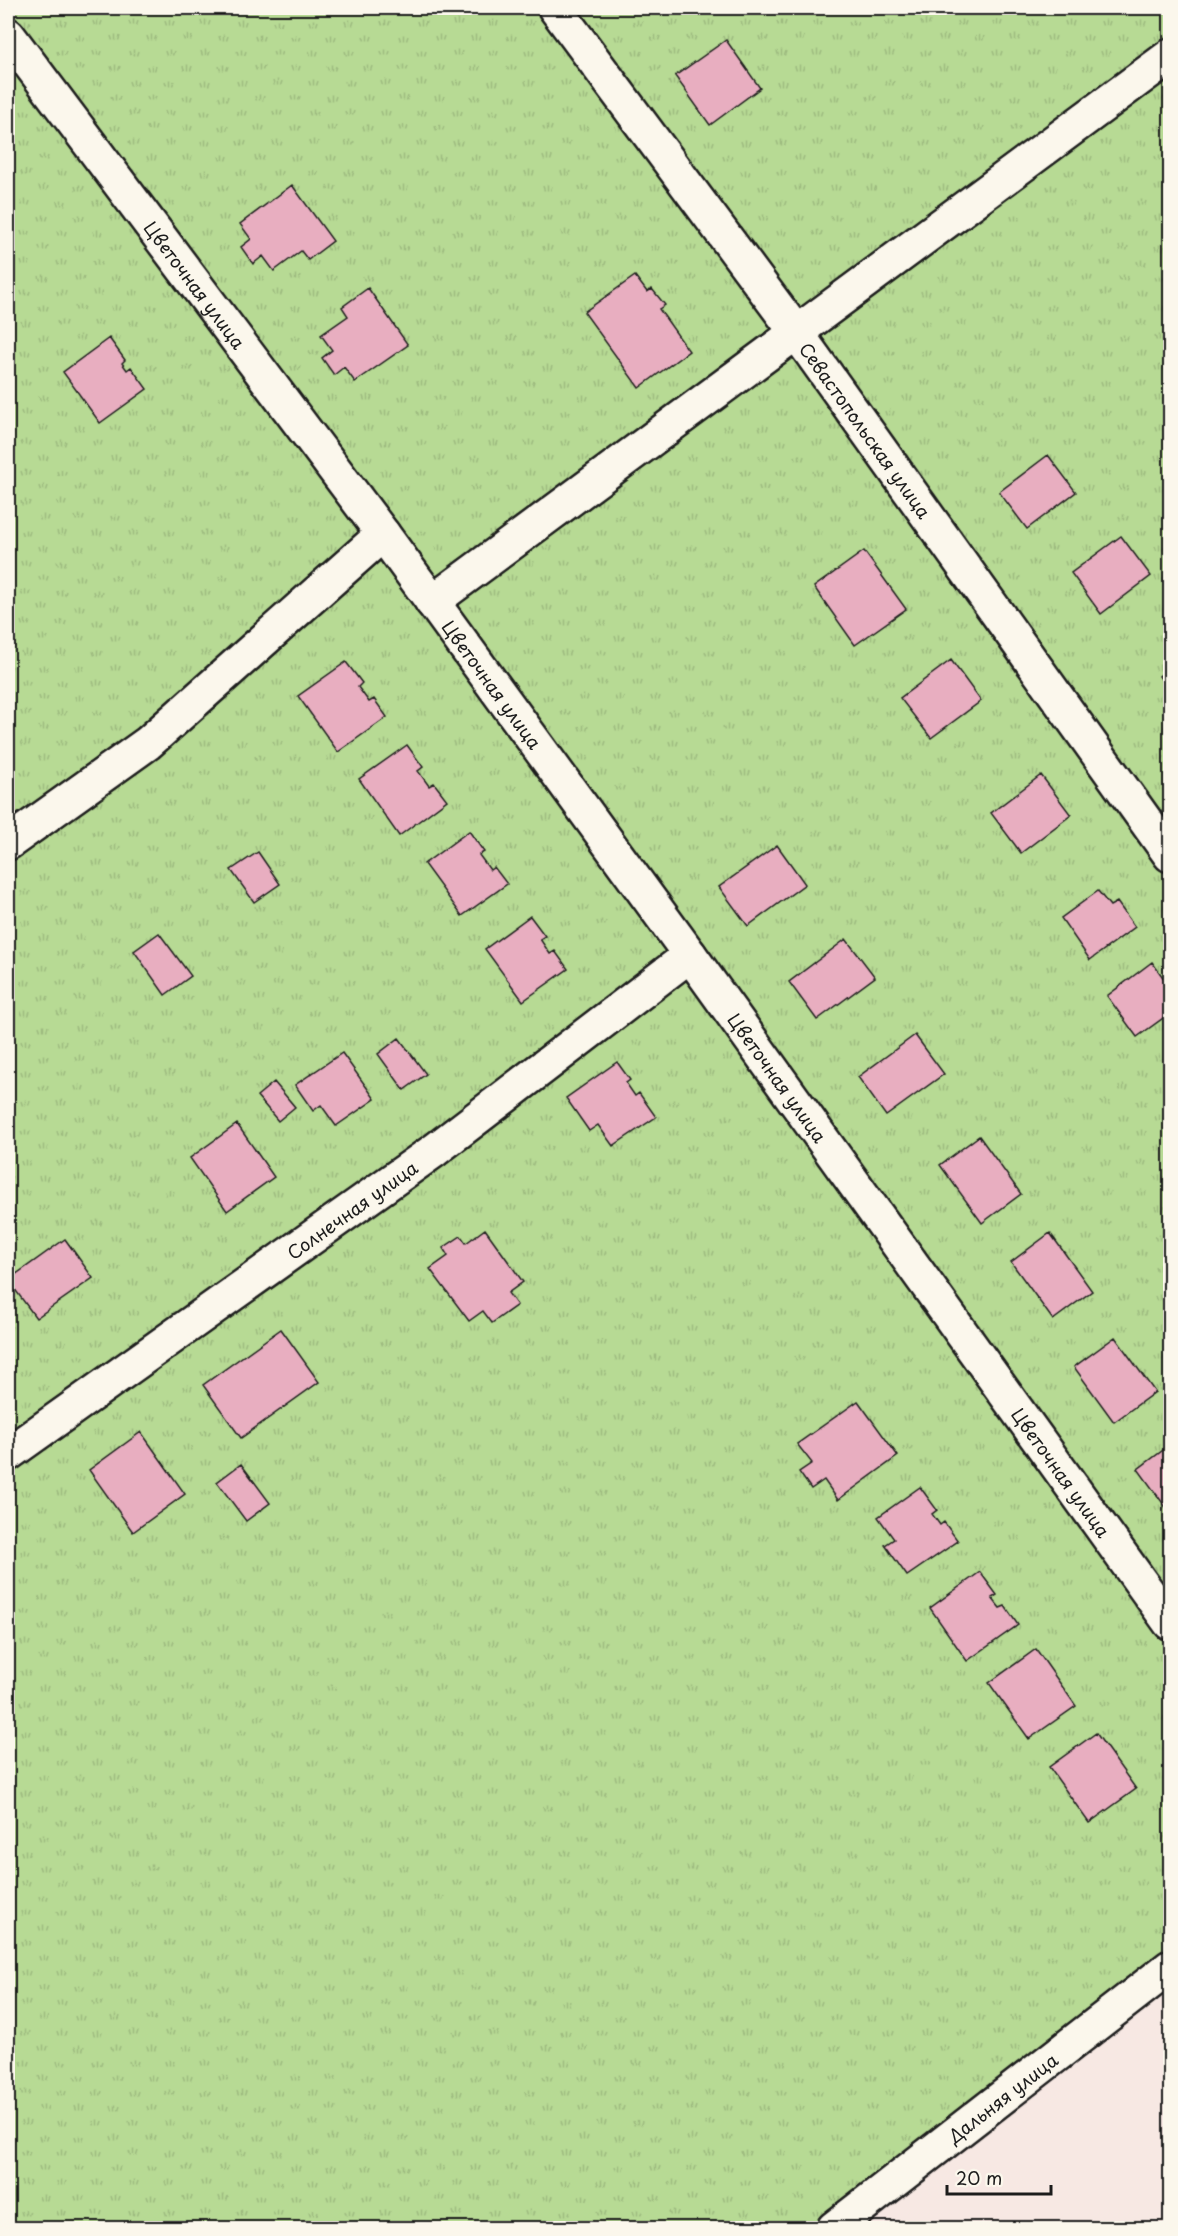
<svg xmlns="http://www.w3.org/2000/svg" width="1178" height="2236" font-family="'Playpen Sans',sans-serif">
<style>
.grass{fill:url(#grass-tufts);stroke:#6a7b58;stroke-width:1.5}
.building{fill:#e8aec0;stroke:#1c1c1c;stroke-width:1.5}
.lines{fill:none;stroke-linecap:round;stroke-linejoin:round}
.minor-casing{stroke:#1c1c1c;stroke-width:38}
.minor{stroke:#fbf7ec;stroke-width:33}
.labels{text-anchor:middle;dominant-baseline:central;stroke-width:5;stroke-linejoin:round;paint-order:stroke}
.street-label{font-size:18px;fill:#1c1c1c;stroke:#fbf7ec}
</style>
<defs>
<pattern id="grass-tufts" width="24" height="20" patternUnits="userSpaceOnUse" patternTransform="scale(1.5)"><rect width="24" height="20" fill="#b7da94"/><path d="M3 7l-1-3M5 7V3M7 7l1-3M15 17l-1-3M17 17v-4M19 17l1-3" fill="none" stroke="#9dba7f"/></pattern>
</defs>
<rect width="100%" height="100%" fill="#f7e8e3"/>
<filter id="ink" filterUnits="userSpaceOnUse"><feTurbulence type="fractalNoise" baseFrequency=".0167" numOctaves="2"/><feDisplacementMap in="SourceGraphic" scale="12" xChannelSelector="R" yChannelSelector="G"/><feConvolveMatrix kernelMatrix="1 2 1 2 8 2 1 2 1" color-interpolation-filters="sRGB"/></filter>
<g filter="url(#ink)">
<path class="grass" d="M8,8H1170V1964L834,2228H8Z"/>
<path class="building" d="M726,40L760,88L710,125L675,76Z
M292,185L333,241L308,260L301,251L274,271L263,256L253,264L241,247L251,239L240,224Z
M635,276L647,292L652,289L665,305L659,309L689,351L639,388L584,312Z
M368,288L408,345L355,382L344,367L334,375L322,358L332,350L321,335L348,316L342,307Z
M109,338L125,360L122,363L127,370L131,367L147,389L100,423L63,372Z
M1048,455L1076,492L1027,529L999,492Z
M1121,536L1151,576L1101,614L1071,573Z
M864,551L906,609L855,645L814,587Z
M951,660L981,701L931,738L900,698Z
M346,662L362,683L358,687L369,702L374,699L387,717L338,752L298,696Z
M1170,668V692L1159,676Z
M407,745L423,767L418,771L429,786L434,783L447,800L399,836L359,779Z
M1041,775L1071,815L1021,853L991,813Z
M469,831L484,852L479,855L490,870L494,867L507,884L462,916L424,864Z
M777,845L805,884L748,926L719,887Z
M258,852L280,884L254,902L231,870Z
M1098,891L1110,906L1117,902L1135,927L1090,960L1061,918Z
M530,916L545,936L540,939L550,954L555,951L568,969L523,1001L485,949Z
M159,933L191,976L165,995L134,951Z
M846,939L875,977L817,1020L789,982Z
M1152,962L1170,987V1013L1137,1037L1107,996Z
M915,1035L944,1074L886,1116L858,1077Z
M399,1038L426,1074L404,1090L378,1054Z
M342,1053L375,1099L336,1126L321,1105L313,1111L295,1085Z
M617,1062L630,1080L626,1083L635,1096L639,1093L656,1117L613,1146L598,1125L589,1131L566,1098Z
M274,1082L295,1107L278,1121L257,1096Z
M237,1124L274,1177L227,1211L190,1158Z
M979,1136L1021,1194L982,1223L940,1165Z
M485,1229L523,1282L508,1293L517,1305L492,1323L483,1311L469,1321L430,1269L448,1256L443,1248L461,1236L466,1243Z
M1050,1233L1092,1291L1053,1320L1011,1262Z
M65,1239L93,1278L36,1318L8,1280Z
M281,1329L319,1382L241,1438L203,1385Z
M1115,1337L1155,1392L1114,1422L1074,1367Z
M858,1401L898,1456L838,1500L824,1480L811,1489L799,1472L812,1463L797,1444Z
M141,1432L185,1494L133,1532L89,1470Z
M1170,1445V1513L1138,1469Z
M241,1464L270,1503L246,1521L217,1482Z
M920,1487L937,1510L932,1514L940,1525L944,1522L958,1541L907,1576L885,1545L894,1539L878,1517Z
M980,1572L997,1595L992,1598L1000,1608L1005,1606L1018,1625L967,1661L930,1608Z
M1036,1649L1076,1706L1029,1739L989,1683Z
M1096,1733L1136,1789L1089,1823L1049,1767Z"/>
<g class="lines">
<g class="minor-casing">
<g id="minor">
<path id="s1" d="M555,8L796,332L1170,855"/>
<path id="s2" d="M8,35L383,534L690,955L1170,1623"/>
<path d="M432,602L1170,56"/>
<path d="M8,843L148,743L383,534"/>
<path id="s3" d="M8,1454L435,1150L690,955"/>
<path id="s4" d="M834,2228L1170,1967"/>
</g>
</g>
<use href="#minor" class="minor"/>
</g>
</g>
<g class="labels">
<g class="street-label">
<text stroke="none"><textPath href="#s2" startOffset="312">Цветочная улица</textPath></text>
<text stroke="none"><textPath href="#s1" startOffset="524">Севастопольская улица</textPath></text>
<text stroke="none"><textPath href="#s2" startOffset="810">Цветочная улица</textPath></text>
<text stroke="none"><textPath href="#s2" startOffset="1296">Цветочная улица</textPath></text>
<text stroke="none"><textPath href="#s3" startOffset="422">Солнечная улица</textPath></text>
<text stroke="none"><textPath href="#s2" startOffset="1782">Цветочная улица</textPath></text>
<text stroke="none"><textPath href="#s4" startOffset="213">Дальняя улица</textPath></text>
</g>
</g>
<rect width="1178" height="2236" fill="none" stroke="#fbf7ec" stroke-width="30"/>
<rect x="15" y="15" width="1148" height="2206" fill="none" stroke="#1c1c1c" stroke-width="2" filter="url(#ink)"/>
<path d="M947 2185v9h104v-9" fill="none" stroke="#1c1c1c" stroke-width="3"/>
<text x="956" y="2185" font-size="18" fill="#1c1c1c" stroke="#fbf7ec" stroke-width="4.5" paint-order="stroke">20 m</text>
</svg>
